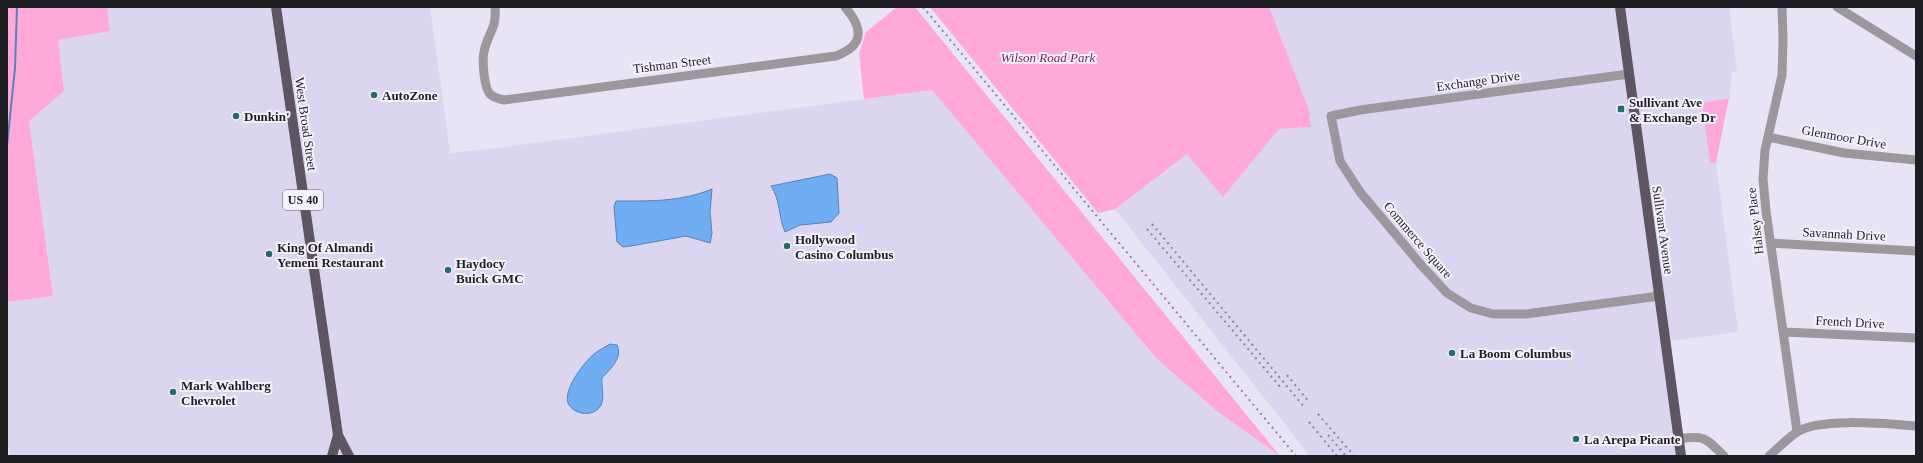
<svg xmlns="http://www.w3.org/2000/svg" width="1923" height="463" font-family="'Times New Roman',serif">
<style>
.built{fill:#dcd5ef}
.green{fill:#fea9da}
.water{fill:#70adf2;stroke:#5882b4}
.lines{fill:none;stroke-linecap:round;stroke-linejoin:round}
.stream{stroke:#5882b4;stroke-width:2}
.minor{stroke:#9c979d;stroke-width:9}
.major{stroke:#5f5561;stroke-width:10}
.rail{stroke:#8a8693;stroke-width:2;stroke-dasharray:2 4;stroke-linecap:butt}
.poi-dot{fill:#266e65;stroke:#f5f2fe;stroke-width:1.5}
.labels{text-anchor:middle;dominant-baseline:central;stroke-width:4;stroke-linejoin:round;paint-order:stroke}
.shield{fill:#f5f2fe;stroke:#5f5d65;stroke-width:1}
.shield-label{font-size:12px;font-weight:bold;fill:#1f1d24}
.park-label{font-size:13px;font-style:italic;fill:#7d1a5d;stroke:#f5f2fe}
.street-label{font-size:13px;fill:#1f1d24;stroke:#f5f2fe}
.poi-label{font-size:13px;font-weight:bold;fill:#1f1d24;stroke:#f5f2fe;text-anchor:start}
</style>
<rect width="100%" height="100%" fill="#e9e3f6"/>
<path class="built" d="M107,7H430L450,153L489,149L932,90L1156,358L1219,413L1280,456H10L7,439V302L53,296L29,121L63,91L58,40L110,31Z
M1269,7H1729L1737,71L1732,72L1729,98L1703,103L1710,163H1716L1738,332L1663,342L1678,456H1310L1115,209L1187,153L1223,197L1279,129L1310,127L1309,110Z"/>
<path class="green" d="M7,7H107L110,31L58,40L64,91L29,121L53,296L7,302Z
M897,7H915L1280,456L1219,413L1156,358L932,90L864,99L859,54L866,32Z
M930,7H1269L1309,110L1311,127L1279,129L1223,197L1187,154L1115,209L1098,213Z
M1729,98L1716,163H1710L1702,103Z"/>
<path class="water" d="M830,174L837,178L839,213L831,222L800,225L785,232C778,216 781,201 771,186Z
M712,189L710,212L712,233L710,243L686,236L631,246L623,247L617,242L614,207L616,201C649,201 681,202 712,189Z
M610,344L617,345C623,358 611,368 602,378C601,387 605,396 601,405C595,417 574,416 568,403C563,390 584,362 594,354C599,350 605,347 610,344Z"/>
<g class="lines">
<path class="stream" d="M7,146L15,68L17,7"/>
<path class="minor" d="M495,7C497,30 487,34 484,52C482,60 484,88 490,94C494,98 499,99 504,100L836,56C865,45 863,28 845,7
M1782,7L1783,40L1782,75L1765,150L1763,179L1766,211L1797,431
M1837,7L1916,56
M1629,74L1360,110L1331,116L1340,161L1360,192L1422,266L1447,293L1471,308L1493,314H1526L1659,296
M1768,137L1844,153L1916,160
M1771,243L1916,251
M1784,332L1916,338
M1679,439C1706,435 1705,438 1724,456
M1769,456C1778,448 1787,439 1797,432C1819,417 1889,424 1916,426"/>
<path class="major" d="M276,7L338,435L332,456
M1620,7L1681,456
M338,435L349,456"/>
<path class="rail" d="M923,7L1296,456
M1152,224L1305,408
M1147,229L1281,388
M1287,375L1310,403
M1318,414L1354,456
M1309,422L1337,456
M1328,435L1346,456"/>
</g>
<g class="poi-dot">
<circle cx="374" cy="95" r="4"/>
<rect x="1617" y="105" width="8" height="8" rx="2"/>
<circle cx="236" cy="116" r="4"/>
<circle cx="787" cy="246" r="4"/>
<circle cx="269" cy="254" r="4"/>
<circle cx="448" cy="270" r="4"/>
<circle cx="1452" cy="353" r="4"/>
<circle cx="173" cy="392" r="4"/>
<circle cx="1576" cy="439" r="4"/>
</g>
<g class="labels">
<rect class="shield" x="283" y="190" width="40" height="20" rx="3"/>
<g class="shield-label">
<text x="303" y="200">US 40</text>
</g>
<g class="park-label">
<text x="1048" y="57">Wilson Road Park</text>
</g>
<g class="street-label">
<text transform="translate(672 64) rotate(-7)">Tishman Street</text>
<text transform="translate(1478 81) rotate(-8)">Exchange Drive</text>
<text transform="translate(306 124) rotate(82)">West Broad Street</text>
<text transform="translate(1844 137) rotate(10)">Glenmoor Drive</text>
<text transform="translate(1755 221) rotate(-97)">Halsey Place</text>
<text transform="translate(1663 230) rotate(82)">Sullivant Avenue</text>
<text transform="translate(1844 234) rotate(3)">Savannah Drive</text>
<text transform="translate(1418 240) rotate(49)">Commerce Square</text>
<text transform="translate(1850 322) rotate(3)">French Drive</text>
</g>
<g class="poi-label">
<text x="382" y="95">AutoZone</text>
<text x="1629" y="102">Sullivant Ave<tspan x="1629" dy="15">&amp; Exchange Dr</tspan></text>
<text x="244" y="116">Dunkin'</text>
<text x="795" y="239">Hollywood<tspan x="795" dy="15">Casino Columbus</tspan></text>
<text x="277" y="247">King Of Almandi<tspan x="277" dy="15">Yemeni Restaurant</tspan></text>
<text x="456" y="263">Haydocy<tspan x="456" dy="15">Buick GMC</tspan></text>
<text x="1460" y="353">La Boom Columbus</text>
<text x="181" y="385">Mark Wahlberg<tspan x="181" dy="15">Chevrolet</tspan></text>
<text x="1584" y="439">La Arepa Picante</text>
</g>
</g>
<rect width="1923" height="463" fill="none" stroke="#1f1d24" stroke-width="16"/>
</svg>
